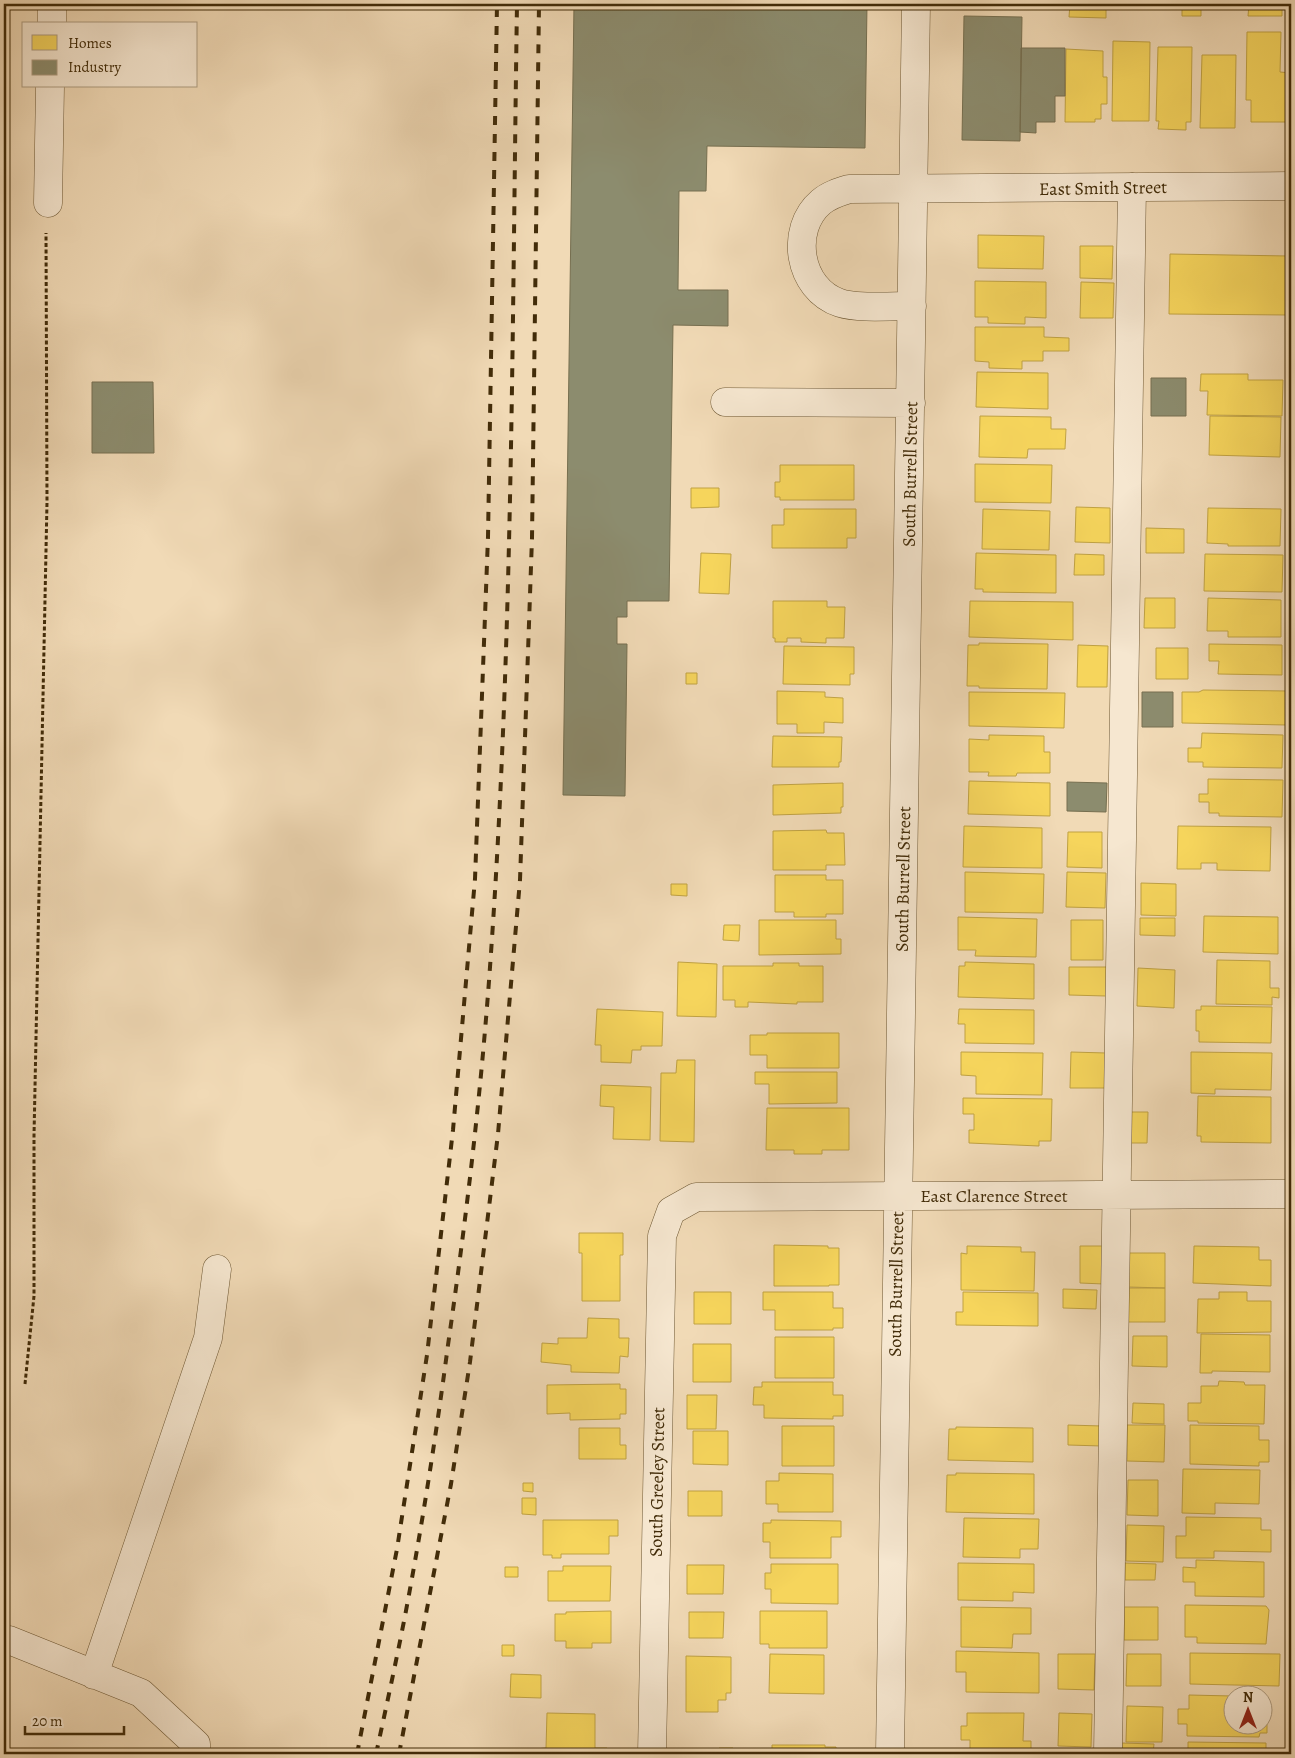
<svg xmlns="http://www.w3.org/2000/svg" width="1295" height="1758" font-family="Alegreya,serif">
<style>
.homes{fill:#f6d55c;stroke:#c0a243}
.industry{fill:#8c8c6e;stroke:#766f50}
.lines{fill:none;stroke-linecap:round;stroke-linejoin:round}
.minor-casing{stroke:#6e5834;stroke-width:29}
.path{stroke:#422c09;stroke-width:3;stroke-dasharray:4 2.5;stroke-linecap:butt}
.minor{stroke:#f6e7d0;stroke-width:28}
.rail{stroke:#422c09;stroke-width:4;stroke-dasharray:9 9;stroke-linecap:butt}
.labels{text-anchor:middle;dominant-baseline:central;stroke-width:5;stroke-linejoin:round;paint-order:stroke}
.street-label{font-size:18px;fill:#422c09;stroke:#f6e7d0}
</style>
<rect width="100%" height="100%" fill="#f1dab6"/>
<filter id="stains"><feTurbulence type="fractalNoise" baseFrequency=".004" numOctaves="4"/><feColorMatrix values="0 0 0 0 .2 0 0 0 0 .09 0 0 0 0 .02 0 0 0 .5 -.17"/></filter>
<radialGradient id="worn" r=".72"><stop offset=".6" stop-color="#630" stop-opacity="0"/><stop offset="1" stop-color="#630" stop-opacity=".3"/></radialGradient>
<path class="homes" d="M1070,4H1106V18L1069,17Z
M1182,4H1201V16H1182Z
M1249,4H1282V16H1248Z
M1247,32H1281L1280,72L1291,73V100H1288V122H1251V100H1246Z
M1113,41L1150,42L1149,121H1112Z
M1158,47H1192L1191,122H1186V130L1158,129L1159,121H1156Z
M1066,49L1103,51V77H1107V104H1101V119H1095V122H1065Z
M1202,55H1236L1235,128H1200Z
M978,235L1044,236L1043,269L978,268Z
M1080,246H1113L1112,279L1080,278Z
M1170,254L1288,256V315L1169,314Z
M975,281L1046,282V318L1025,317V324L988,323V317H975Z
M1081,282L1114,283L1113,318H1080Z
M975,327H1044V337L1069,338V351H1043V361H1022V369L989,368V362L975,361Z
M977,372L1048,373V409L976,407Z
M1201,374H1248V380H1283L1282,416L1207,415L1208,391H1200Z
M980,416L1051,417V429H1066L1065,449H1028L1027,458L979,457Z
M1210,416L1281,417L1280,457L1209,455Z
M975,464L1052,465L1051,503L975,502Z
M780,465H854V500H780V497H775V482H780Z
M691,488H719V507L691,508Z
M1076,507L1110,508V543L1075,542Z
M1208,508L1281,509L1280,546H1228V544L1207,543Z
M784,509H856V538H847V548H772V525H784Z
M983,509L1050,511L1049,550L982,549Z
M1146,528L1184,529V553H1146Z
M701,553L731,554L729,594L699,593Z
M976,553L1056,555V593L983,592V589H975Z
M1075,554L1104,555V575H1074Z
M1205,554L1283,555L1282,592L1204,591Z
M1145,598H1175V628H1144Z
M1208,598L1281,600V637H1228V631H1207Z
M773,601H827V607H845L844,638H826V643L801,642V638H787V642H775V638H773Z
M970,601L1073,602V640L969,637Z
M979,643L1048,644L1047,689L979,688V686H967L968,645H979Z
M1209,644L1282,645V675L1218,674L1219,661H1209Z
M1078,645L1108,646L1107,687H1077Z
M784,646L854,647V674H850V685L783,684Z
M1156,648H1188V679H1156Z
M686,673H697V684H686Z
M1203,690L1288,691L1287,725L1182,723V692H1199Z
M777,691L825,692V697L843,698V723L824,722V733H797V724H777Z
M969,692L1065,693L1064,728L969,726Z
M1202,733L1283,735L1282,768L1203,767V762H1188V748H1201Z
M989,735L1044,736V752H1050V773H1017L1016,776H988L989,772H969V739L989,740Z
M773,736L842,737L841,762H839V767H772Z
M1208,779L1283,780L1282,817L1219,816V813H1209V802H1199V794H1208Z
M969,781L1050,783V816L968,814Z
M843,783V807H841V813L773,815V785Z
M964,826L1042,828V868L963,867Z
M1178,826L1271,827L1270,871L1217,870V863H1201V869H1177Z
M826,830L827,833H844L845,865H826V870H773V831Z
M1068,832H1102V868L1067,867Z
M965,872L1044,874L1043,913L965,912Z
M1067,872L1106,873L1105,908L1066,907Z
M775,875H826V880H843V914H826V917H794V912H775Z
M1141,883L1176,884V916L1141,915Z
M671,884H687V896L671,895Z
M1204,916L1278,917V954L1203,952Z
M958,917L1037,919L1036,957L975,956L976,950H958Z
M1140,918H1175V936L1140,935Z
M759,920H836V939H841V954L759,955Z
M1071,920H1103V960H1071Z
M724,925H740L739,941L723,940Z
M1217,960L1270,961V988H1279V998L1272,997V1005L1216,1004Z
M678,962L717,964L716,1017L677,1016Z
M965,962L1034,964V999L958,997L959,966H965Z
M773,963H799V966H823V1002H797V1004L748,1002V1007H735V1000H723V966H773Z
M1069,967H1107L1106,996L1069,995Z
M1138,968L1175,970L1174,1008L1137,1006Z
M1201,1006L1272,1007L1271,1043L1199,1042V1031H1196V1010H1201Z
M597,1009L663,1012L662,1046H641V1050H632L631,1063L601,1062V1045H595Z
M959,1009L1034,1010V1044L965,1043V1024H958Z
M767,1033H839V1068H767V1055H750V1035H767Z
M961,1052L1043,1053L1042,1095L976,1094V1076L961,1075Z
M1071,1052L1106,1053L1105,1088H1070Z
M1191,1052L1272,1053L1271,1090L1215,1089V1094L1191,1093Z
M677,1060H695L694,1142L660,1141L661,1073H676Z
M755,1072H837V1103L769,1104V1084H755Z
M601,1085L651,1087L650,1140L613,1139L614,1107L600,1106Z
M1198,1096L1271,1097V1143L1201,1142V1136H1197Z
M963,1098L1052,1099L1051,1141H1039V1146L969,1143V1130H974V1114H963Z
M767,1108H849V1150H822V1154H794V1150H766Z
M1129,1112H1148L1147,1143H1129Z
M579,1233H623V1255H620V1301H582V1253H579Z
M774,1245L828,1246V1248H839V1285H829V1286H774Z
M967,1246L1021,1247V1252H1035L1034,1291L961,1290V1253L967,1254Z
M1080,1246H1105L1104,1284L1080,1283Z
M1194,1246L1259,1247V1260H1271V1286L1193,1283Z
M1128,1253H1165V1288L1128,1287Z
M1129,1288H1165V1322H1128Z
M1063,1289L1097,1290L1096,1309L1063,1308Z
M694,1292H731V1324H694Z
M763,1292H833V1308H843V1328H833V1330H775V1310H763Z
M963,1292L1038,1293V1326L956,1325V1312H963Z
M1219,1292H1247V1301H1271V1332L1197,1333L1198,1299H1219Z
M588,1318L619,1319V1338H629L628,1357L620,1356L619,1373L571,1372V1365L541,1362L542,1343L558,1344V1338H587Z
M1201,1334L1270,1335V1372L1212,1371V1373H1200Z
M1133,1336H1167V1367L1132,1366Z
M775,1337H834V1378H775Z
M693,1344H731V1382H693Z
M1219,1381L1244,1382L1245,1385H1265L1264,1424L1198,1423V1421H1188V1403H1201V1386H1218Z
M762,1382H833V1395H843V1416H833V1419L764,1418V1405H753L754,1387H762Z
M620,1384V1389H626V1414H620V1419L570,1420V1413L547,1414V1385Z
M687,1395H717L716,1429H687Z
M1133,1403L1164,1404V1424L1132,1423Z
M1068,1425L1102,1426V1446L1068,1445Z
M1127,1425H1165L1164,1462L1127,1461Z
M1190,1425L1259,1426V1440H1269V1462H1259V1466L1190,1464Z
M782,1426H834V1466H782Z
M956,1427L1033,1428V1462L948,1460L949,1429H956Z
M579,1428H620V1445H626V1459H579Z
M693,1431H728V1465L693,1464Z
M1183,1469L1260,1470L1259,1504L1215,1503V1514L1182,1513Z
M779,1473L833,1474V1512H778V1504H766V1481H779Z
M956,1473L1034,1474V1514L946,1512L947,1475H956Z
M1128,1480H1158V1516L1127,1515Z
M523,1483H533V1492L523,1491Z
M688,1491H722V1516H688Z
M522,1498H536V1515L522,1514Z
M1186,1517L1261,1518V1530H1271V1552L1214,1551V1558H1176V1536H1186Z
M964,1518L1039,1519L1038,1549H1020V1558L963,1557Z
M543,1520H618V1536H609V1554H561V1558H552V1555H543Z
M771,1520L841,1521V1537H831V1558H770V1542H763V1523H771Z
M1127,1525L1164,1526L1163,1562L1126,1561Z
M1196,1560L1264,1562V1597L1195,1596V1582H1183V1567L1196,1568Z
M958,1563L1034,1564V1593L1013,1592V1601L958,1600Z
M1125,1563L1156,1564L1155,1580H1125Z
M771,1564H838V1604L771,1603V1589H765V1573H771Z
M687,1565H724L723,1594H687Z
M563,1566H611L610,1601H548V1571H563Z
M505,1567H518V1577H505Z
M1185,1605L1266,1606L1269,1610L1266,1644L1197,1643V1637H1185Z
M961,1607L1031,1608V1634H1013L1012,1648L961,1647Z
M1124,1607H1158V1640H1124Z
M611,1611V1643H592V1648H566V1641H555V1614H566V1612Z
M760,1611H827V1648H769V1644H760Z
M689,1612H724L723,1638H689Z
M502,1645H514V1656H502Z
M956,1651L1039,1653V1693L966,1692V1672H956Z
M1190,1653L1280,1654L1279,1686L1190,1684Z
M770,1654L824,1655V1694L769,1693Z
M1058,1654H1095L1094,1690L1058,1689Z
M1127,1654H1161V1686H1126Z
M686,1656L731,1657V1693H726V1700H718V1712H686Z
M511,1674L541,1675V1698L510,1697Z
M1189,1695L1232,1696V1726H1262V1698H1267V1733H1260L1259,1737L1187,1736V1724H1178V1709H1189Z
M1127,1706L1163,1707L1162,1742H1126Z
M547,1713L595,1714V1748H607V1754H524V1750L546,1748Z
M967,1713H1024L1023,1741H1031V1754H970V1740H961V1726H967Z
M1059,1713L1092,1714L1091,1747L1058,1746Z
M1188,1742L1266,1743V1754H1188Z
M1122,1743L1154,1744L1153,1754H1122Z
M772,1745H825V1747H836V1754H772Z
M719,1748H733V1754H719Z"/>
<path class="industry" d="M574,4H867L865,148L707,146L706,191H679L678,290H728V326L673,325L669,601H627V617H617V644H627L625,796L563,795Z
M964,16L1022,17L1020,141L962,140Z
M1021,48H1065V96H1055V122H1036V133L1020,132Z
M1151,378H1186V416H1151Z
M92,382H153L154,453H92Z
M1142,692H1173V727H1142Z
M1067,782L1107,783L1106,812L1067,811Z"/>
<g class="lines">
<g class="minor-casing">
<path id="minor" d="M52,24V4
M48,203L50,86
M912,306C892,306 859,309 840,303C798,289 789,229 821,202C829,195 839,192 849,189L1291,186
M725,402L911,403
M4,1640H9L141,1693L196,1744V1754
M94,1675L208,1338L217,1269
M652,1754L662,1236L671,1211L696,1197L1291,1194
M890,1754L916,4
M1108,1754L1132,187"/>
</g>
<path class="path" d="M25,1384L34,1296V1136L47,502L46,233"/>
<use href="#minor" class="minor"/>
<path class="rail" d="M357,1754L397,1549L427,1355L453,1130L475,879L488,537L497,4
M376,1754C386,1708 396,1662 405,1616C422,1526 436,1436 448,1345C466,1220 481,1094 490,967C513,647 512,325 517,4
M399,1754L451,1484L470,1362L498,1134L520,880L532,538L539,4"/>
</g>
<g class="labels">
<g class="street-label">
<text transform="translate(1103 188) rotate(-1)">East Smith Street</text>
<text transform="translate(910 474) rotate(-89)">South Burrell Street</text>
<text transform="translate(903 879) rotate(-89)">South Burrell Street</text>
<text x="994" y="1196">East Clarence Street</text>
<text transform="translate(896 1284) rotate(-89)">South Burrell Street</text>
<text transform="translate(657 1482) rotate(-89)">South Greeley Street</text>
</g>
</g>
<rect width="1295" height="1758" fill="none" stroke="#f1dab6" stroke-width="20"/>
<rect x="5" y="5" width="1285" height="1748" fill="none" stroke="#422c09" stroke-width="2.5"/>
<rect x="10" y="10" width="1275" height="1738" fill="none" stroke="#422c09"/>
<rect x="22" y="22" width="175" height="65" fill="#f6e7d0" stroke="#ae9c80"/>
<rect x="32" y="35" width="25" height="15" fill="#f6d55c" stroke="#ae9c80"/>
<text x="68" y="48" font-size="15" fill="#422c09">Homes</text>
<rect x="32" y="60" width="25" height="15" fill="#8c8c6e" stroke="#ae9c80"/>
<text x="68" y="72" font-size="15" fill="#422c09">Industry</text>
<g transform="translate(1248 1710)"><circle r="24" fill="#f6e7d0" stroke="#ae9c80"/>
<path d="M0-4L9 19L0 12L-9 19Z" fill="#8f2418"/>
<text y="-8" font-size="14" font-weight="bold" text-anchor="middle" fill="#422c09">N</text>
</g>
<path d="M25 1726v8h99v-8" fill="none" stroke="#422c09" stroke-width="2.5"/>
<text x="32" y="1726" font-size="15" fill="#422c09" stroke="#f6e7d0" stroke-width="4" paint-order="stroke">20 m</text>
<rect width="100%" height="100%" filter="url(#stains)"/>
<rect width="100%" height="100%" fill="url(#worn)"/>
</svg>
